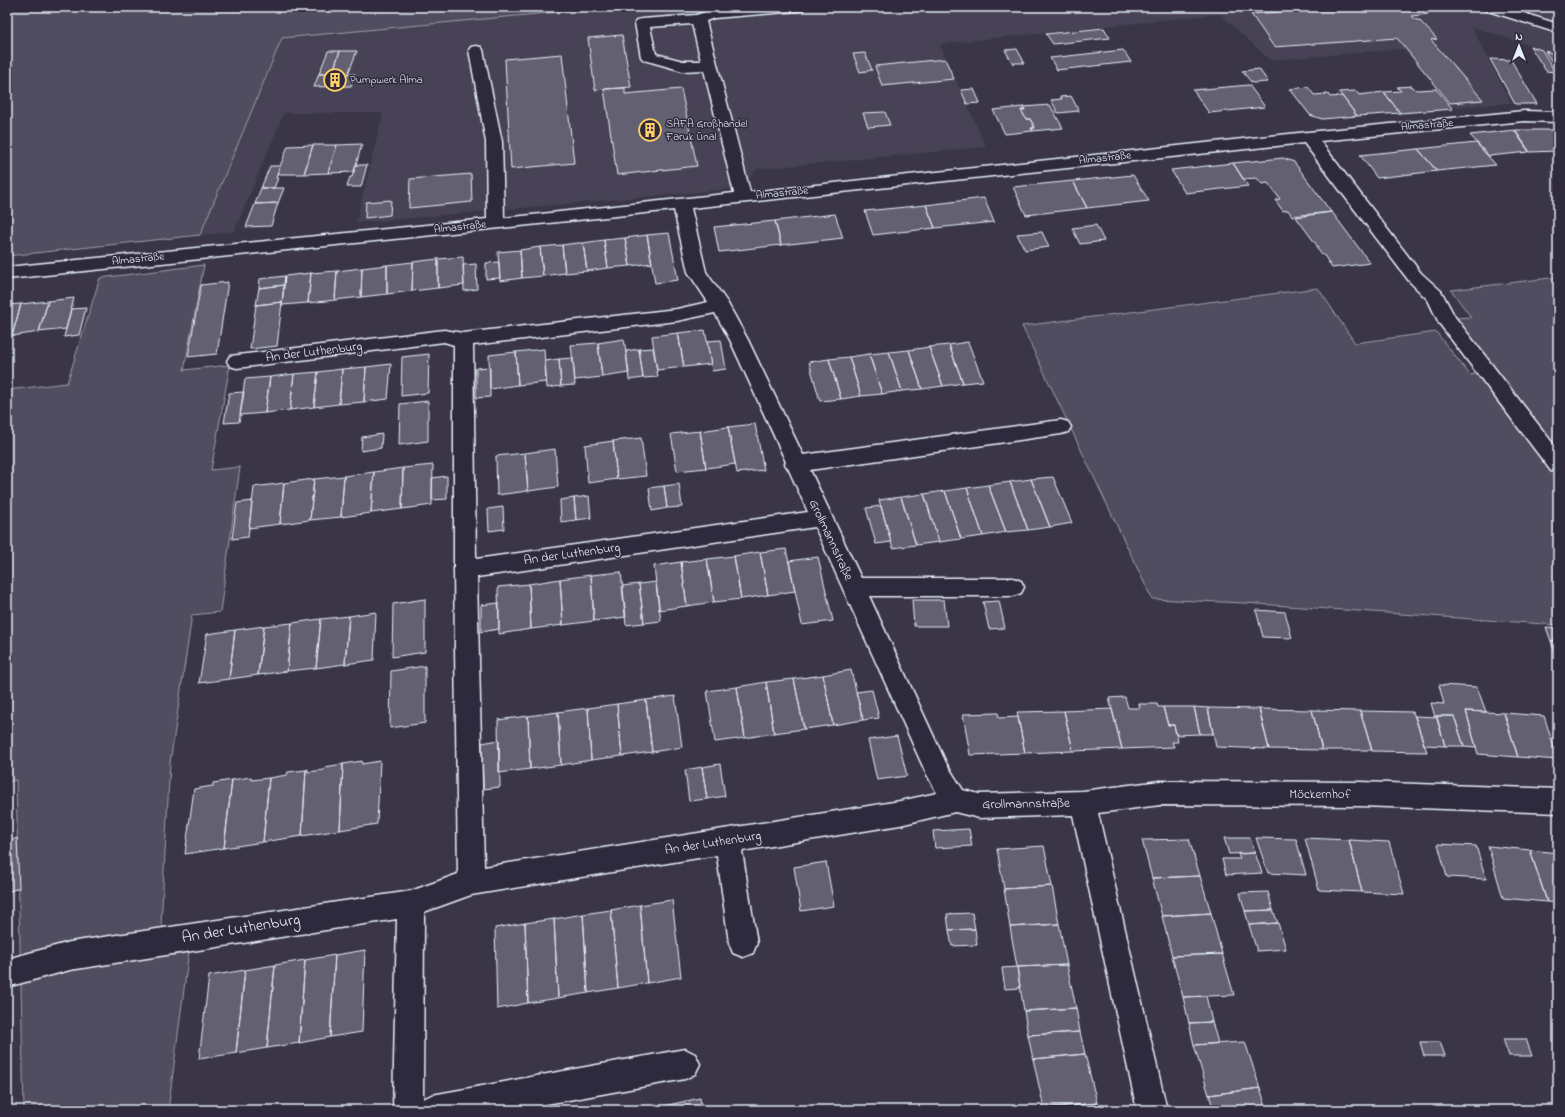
<svg xmlns="http://www.w3.org/2000/svg" width="1565" height="1117" font-family="'Indie Flower',sans-serif">
<style>
.built{fill:#464354}
.green{fill:#504e5f;stroke:#9ca0ac}
.building{fill:#636171;stroke:#e8f1f8}
.lines{fill:none;stroke-linecap:round;stroke-linejoin:round}
.minor-casing{stroke:#e8f1f8;stroke-width:3}
.minor{fill:#2f2a3d;fill-rule:evenodd}
.labels{text-anchor:middle;dominant-baseline:central;stroke-width:3;stroke-linejoin:round;paint-order:stroke}
.far-poi-label{font-size:11px;fill:#e8f1f8;stroke:#2f2a3d;text-anchor:start}
.far-street-label{font-size:11px;fill:#e8f1f8;stroke:#2f2a3d}
.street-label{font-size:13px;fill:#e8f1f8;stroke:#2f2a3d}
.near-street-label{font-size:16px;fill:#e8f1f8;stroke:#2f2a3d}
</style>
<rect width="100%" height="100%" fill="#3a3648"/>
<filter id="ink" filterUnits="userSpaceOnUse"><feTurbulence type="fractalNoise" baseFrequency=".025" numOctaves="2"/><feDisplacementMap in="SourceGraphic" scale="8" xChannelSelector="R" yChannelSelector="G"/><feConvolveMatrix kernelMatrix="1 2 1 2 8 2 1 2 1" color-interpolation-filters="sRGB"/></filter>
<g filter="url(#ink)">
<path class="built" d="M572,7H1558V54L1472,27L1511,103L1454,107L1403,49L1270,60L1220,14L940,44L986,147L757,169L742,188L356,223L383,113H284L234,232L200,235L282,38L569,11Z"/>
<path class="green" d="M7,7H572L569,11L282,38L200,235L7,256Z
M204,265L184,370L230,365L211,470L240,467L220,612L192,615L170,763L161,924L189,951L168,1110H24L16,780L7,782V390L67,383L100,278Z
M1558,277V625L1244,603L1152,599L1022,326L1318,288L1355,343L1436,332L1470,375L1493,371L1455,318L1471,317L1451,290Z"/>
<path class="building" d="M1349,7H1372L1374,9L1422,7L1428,14L1412,16L1416,20H1419L1437,39L1431,40L1483,100L1450,103L1397,38L1274,47L1251,14Z
M1504,7H1535L1530,14Z
M1104,28L1110,38L1053,44L1046,34Z
M622,35L631,87L595,90L588,38Z
M1530,46L1542,50L1555,72L1546,71Z
M1017,49L1022,58L1024,63H1014V64H1013L1005,50Z
M1123,50L1131,62L1057,70L1050,58Z
M328,51H340L332,74H319Z
M340,51H357L348,74H332Z
M1545,51L1558,55V62H1552Z
M865,53L872,70L860,72L853,54Z
M562,54L574,163L511,169L505,59Z
M945,59L954,79L882,86L875,66Z
M1490,59L1511,60L1537,104H1515Z
M1259,69L1268,82L1252,83L1242,71Z
M319,74H355L351,86L314,87Z
M1249,85L1265,107L1209,113L1193,90Z
M1412,86L1416,90L1436,89L1453,109L1400,113L1384,92L1401,91L1397,87Z
M1308,87L1314,95L1328,94L1330,97L1342,96L1357,116L1322,119L1310,115L1290,89Z
M625,88V94L681,89L697,166L617,175L604,89Z
M974,89L980,103L967,104L961,90Z
M1356,91L1359,95L1384,92L1400,113L1357,116L1339,92Z
M1071,96L1079,111L1058,113L1051,100L1062,99L1060,97Z
M1050,105L1063,128L1033,131L1031,128H1035L1030,119H1026L1021,110H1025L1023,107Z
M1023,107L1025,110H1021L1026,119H1030L1035,128H1031L1033,131L1005,134L993,110Z
M885,112L890,125L868,127L863,113Z
M1514,130L1529,152L1489,156L1470,135Z
M1515,130H1558V151L1530,152Z
M1476,143L1496,165L1437,171L1418,149Z
M362,144L354,172L328,173L337,145Z
M313,145H337L328,173L304,174Z
M313,145L304,174H277L288,146Z
M1418,149L1437,171L1377,178L1360,155Z
M1283,158L1294,162L1331,212L1292,216L1288,210L1283,211L1275,200L1280,199L1268,183L1262,184L1257,178L1243,179L1233,163Z
M1233,163L1248,186L1185,193L1171,170Z
M356,165H367L361,187H347L350,177H352Z
M270,166H280L276,178H278L274,188H261Z
M471,174L472,202L409,208L410,179Z
M1133,175L1149,201L1087,208L1073,181Z
M1073,181L1087,208L1026,215L1013,187Z
M261,188H284L278,203L255,204Z
M984,198L994,222L935,228L926,205Z
M391,200L390,215L365,218L366,202Z
M278,203L271,226L246,227L255,204Z
M926,205L935,228L873,235L865,211Z
M1332,212L1370,263L1332,268L1324,255H1322L1316,247H1318L1296,217Z
M835,214L843,238L781,245L775,221Z
M775,221L781,245L719,252L714,227Z
M1096,225L1104,241L1080,244L1072,228Z
M1042,232L1049,247L1025,250L1017,234Z
M669,233L678,280L655,283L647,235Z
M647,235L652,263L630,266L625,238Z
M625,238L630,266L608,268L604,240Z
M604,240L608,268L587,271L583,243Z
M577,243H583L587,271L565,273L562,245Z
M562,245L565,273L543,276L540,247Z
M540,247L543,276L522,278L520,250Z
M520,250L522,278L500,281L498,252Z
M463,257L464,285L438,288V259Z
M438,259V288L412,291L413,262Z
M413,262L412,291L387,294V265Z
M499,262L500,278L486,279V263Z
M476,264L477,289L464,291L463,265Z
M387,265V294L361,297L362,268Z
M362,268L361,297L335,300L337,271Z
M337,271L335,300L308,303L311,273Z
M311,273L308,303L282,305L285,276Z
M285,276L284,285L259,288L260,279Z
M228,282L217,354L188,357L201,285Z
M284,285L282,302L256,305L259,288Z
M74,298L66,329L39,332L48,301Z
M48,301L39,332L12,336L21,304Z
M282,302L277,346L250,349L256,305Z
M21,304L12,336H7V305Z
M86,308L79,335L64,337L71,309Z
M705,330L711,364L684,367L678,333Z
M678,333L684,367L657,370L652,336Z
M624,339L629,373L602,377L598,343Z
M721,340L726,369L712,371L707,341Z
M968,342L983,381L963,383L949,345Z
M598,343L602,377L575,380L571,345Z
M949,345L963,383L943,386L929,347Z
M929,347L943,386L922,389L909,350Z
M653,348L658,377L643,378L639,349Z
M544,349L546,382L518,385L516,352Z
M639,349L643,378L629,380L626,351Z
M909,350L922,389L902,391L889,352Z
M516,352L518,385L490,389L489,355Z
M889,352L902,391L882,394L869,354Z
M429,354L428,393L401,396L402,357Z
M869,354L882,394L861,396L849,357Z
M849,357L861,396L841,399L829,359Z
M573,358L575,385L561,386L559,359Z
M559,359L561,386L547,388L545,361Z
M829,359L841,399L820,401L809,362Z
M391,364L388,399L364,402L366,367Z
M366,367L364,402L339,404L342,369Z
M490,367V397L476,398V368Z
M342,369L339,404L314,407L318,372Z
M318,372L314,407L290,410L294,374Z
M294,374L290,410L265,413L270,377Z
M270,377L265,413L240,415L245,379Z
M244,392L239,422L224,423L229,393Z
M428,401V441L399,445L400,404Z
M755,424L764,470L737,473L728,427Z
M728,427L735,464L706,468L700,431Z
M700,431L706,468L677,471L671,434Z
M382,434L381,448L361,451L362,437Z
M641,438L646,476L617,479L613,441Z
M613,441L617,479L588,483L585,445Z
M555,449L558,487L528,491L525,453Z
M525,453L528,491L497,495L496,456Z
M433,465L432,505L402,509L403,468Z
M403,468L402,509L371,513L374,472Z
M374,472L371,513L341,517L344,476Z
M344,476L341,517L310,520L314,479Z
M447,476V499L432,500V478Z
M1053,477L1072,523L1050,527L1031,479Z
M314,479L310,520L280,524L284,483Z
M1031,479L1050,527L1028,530L1010,482Z
M1010,482L1028,530L1006,532L988,485Z
M284,483L280,524L249,528L254,487Z
M679,484L682,507L667,508L664,486Z
M988,485L1006,532L983,536L967,488Z
M664,486L667,508L652,511L649,488Z
M967,488L983,536L961,539L945,491Z
M945,491L961,539L939,542L924,494Z
M924,494L939,542L916,545L901,497Z
M589,496L591,518L576,520L574,498Z
M901,497L916,545L893,548L879,500Z
M574,498L576,520L561,522L560,500Z
M252,501L248,537L232,539L237,503Z
M881,506L891,542L876,544L866,508Z
M503,507L504,529L489,531L488,509Z
M786,549L795,591L768,595L760,552Z
M760,552L768,595L741,599L734,556Z
M734,556L741,599L714,602L707,559Z
M818,557L833,621L802,625L789,561Z
M707,559L714,602L687,606L681,562Z
M681,562L687,606L659,610L654,566Z
M621,572L626,617L594,621L591,575Z
M591,575L594,621L563,625L560,579Z
M560,579L563,625L531,629L529,584Z
M656,582L661,621L644,623L639,584Z
M529,584L531,629L499,634L498,587Z
M639,584L644,623L626,625L622,586Z
M425,599V652L392,657L393,604Z
M912,600H944L947,626H914Z
M999,601L1005,628L989,629L983,602Z
M499,603V629L481,632V605Z
M1256,610L1285,612L1292,638L1263,637Z
M376,612L374,660L345,664L349,616Z
M349,616L345,664L316,668L321,619Z
M321,619L316,668L287,671L292,623Z
M292,623L287,671L258,675L264,626Z
M264,626L258,675L229,679L235,630Z
M1546,627L1558,628V641H1551Z
M235,630L229,679L199,683L207,634Z
M1551,641H1558V655L1555,654Z
M425,666V723L390,728L391,671Z
M851,670L863,720L833,725L823,675Z
M823,675L833,725L804,729L794,679Z
M794,679L804,729L774,733L766,682Z
M766,682L774,733L745,738L737,687Z
M1439,685L1477,687L1486,712L1466,711L1476,747L1464,746L1454,716H1436L1435,717L1431,703L1444,704Z
M737,687L745,738L715,742L707,691Z
M872,690L879,718L863,720L856,692Z
M675,696L682,747L652,752L646,700Z
M1125,697L1128,708H1140L1139,704H1157L1158,707H1163L1168,725H1174L1178,742H1172L1174,747L1122,749L1109,698Z
M646,700L652,752L622,756L617,704Z
M617,704L622,756L591,760L588,708Z
M1163,707H1194L1200,734L1176,735L1174,725H1168Z
M1194,707L1208,708L1213,734H1200Z
M588,708L591,760L561,765L558,712Z
M1208,708L1259,709L1269,749L1216,747Z
M1112,709L1122,749L1073,751L1064,711Z
M1259,709L1312,710L1322,750L1269,749Z
M1312,710L1360,711L1372,750H1322Z
M1064,711L1073,751L1025,753L1017,712Z
M1360,711L1413,712L1427,752L1372,751Z
M1466,711L1504,713L1518,757L1478,754Z
M558,712L561,765L530,769L528,716Z
M998,713L999,718L1018,717L1025,753L970,755L963,714Z
M1504,713L1544,716L1558,760L1518,757Z
M528,716L530,769L499,773L498,720Z
M1415,716L1437,717L1445,746L1424,745Z
M1436,716H1454L1464,746H1445Z
M897,736L907,776L877,780L868,740Z
M499,740L500,787L483,789L482,743Z
M362,761V764L380,761L377,824L340,830L343,764Z
M343,764L340,830L302,836L306,770L308,769V772L324,770L325,767Z
M720,764L725,796L707,799L702,767Z
M702,767L707,799L689,801L685,770Z
M306,770L302,836L263,842L269,778L287,775L288,772Z
M251,777V780L269,778L263,842L224,848L232,780Z
M232,780L224,848L185,854L194,789L213,786V783Z
M969,829L972,846L935,848L933,831Z
M17,838L19,888L7,892V842Z
M1224,838H1250L1255,853L1229,854Z
M1256,838L1296,839L1306,875L1268,873Z
M1305,838L1349,840L1362,892L1319,890Z
M1189,839L1200,876L1152,878L1142,840Z
M1349,840L1389,842L1404,894L1362,892Z
M1438,844L1476,846L1486,879L1447,877Z
M1044,846L1052,886L1004,889L997,849Z
M1488,846L1530,850L1547,902L1503,898Z
M1530,850L1558,853V903L1547,902Z
M1255,853L1262,873L1226,875L1222,859H1240L1238,854Z
M826,862L834,906L801,911L794,867Z
M1200,876L1211,913L1162,916L1152,878Z
M1052,886L1059,924L1010,927L1004,889Z
M1268,892L1273,910L1245,911L1240,893Z
M672,900L681,977L647,983L640,905Z
M640,905L647,983L618,988L611,910Z
M611,910L618,988L588,993L583,914Z
M1273,910L1278,923L1249,925L1245,911Z
M972,913L975,929L949,930L947,914Z
M1211,913L1222,954L1172,956L1162,916Z
M583,914L588,993L558,998L554,919Z
M554,919L558,998L528,1003L525,923Z
M525,923L528,1003L497,1009L495,928Z
M1278,923L1286,949L1257,951L1249,925Z
M1059,924L1067,965L1017,967L1010,927Z
M975,929L977,945L952,946L949,930Z
M365,950L362,1032L330,1037L335,955Z
M1222,954L1234,995L1183,997L1172,956Z
M335,955L330,1037L299,1043L305,960Z
M305,960L299,1043L267,1048L275,965Z
M275,965L267,1048L236,1053L245,970Z
M1067,965L1076,1008L1024,1011L1017,967Z
M1017,967L1020,988L1005,989L1002,968Z
M245,970L236,1053L199,1059L209,976Z
M1206,996L1212,1022L1189,1023L1183,997Z
M1076,1008L1080,1032L1028,1035L1024,1011Z
M10,1014L11,1081L7,1082V1015Z
M1212,1022L1218,1043L1194,1045L1189,1023Z
M1080,1032L1085,1054L1033,1059L1028,1035Z
M1503,1039H1526L1532,1056H1509Z
M1245,1042L1260,1088L1209,1095L1194,1045Z
M1420,1042H1440L1445,1056H1424Z
M1085,1054L1097,1103L1044,1108L1033,1059Z
M1260,1088L1267,1110H1214L1209,1095Z
M700,1098L702,1110H665L664,1106Z
M1097,1103L1098,1110H1044V1108Z
M664,1106L665,1110H639Z"/>
<g class="lines">
<g class="minor-casing">
<path id="minor" d="M745,7H805L803,10L798,11L714,18L706,21L750,192L1308,132L1524,111L1558,112V122L1524,121L1320,141L1421,273L1441,291L1455,317L1558,450V473L1551,471L1439,323L1428,300L1409,281L1304,143L691,208L706,272L727,302L748,340L803,455L1061,420L1068,422L1071,427L1068,432L1061,434L810,470L861,578H1013L1021,581L1024,587L1021,593L1013,596H869L946,763L963,790L979,794L1083,791L1160,781L1360,782L1558,789V813L1360,806L1160,805L1098,813L1167,1110H1137L1073,815L979,818L955,812L900,825L742,851L757,943L753,953L743,957L733,953L729,943L717,855L471,895L424,912L423,1099L432,1095L685,1049L695,1054L700,1064L695,1074L685,1079L513,1110H393L397,919L70,970L7,987V959L70,942L411,891L458,874L454,570V345L444,342L237,368L230,366L227,361L230,356L444,330L463,333L677,309L708,302L688,272L674,210L7,279V267L487,219L486,142L469,50L471,47L476,46L481,47L483,50L502,142L504,218L734,193L704,70L683,71L644,60L641,57L635,23L637,20L642,19L696,15L712,10ZM692,24L701,61H683L656,54L650,27ZM715,313L730,340L786,462L785,464L789,470L808,512L476,559L473,345L677,321ZM815,527L925,771L937,793L900,801L484,867L477,577Z
M1483,7H1505L1558,24V33L1485,10Z"/>
</g>
<use href="#minor" class="minor"/>
</g>
</g>
<defs>
<g id="building-ring" transform="scale(1.15)"><circle r="9.5" fill="#2f2a3d" stroke="#ffd166" stroke-width="1.5"/><path d="M-4-6H4V6H1V3H-1V6H-4ZM-2.5-4.3h1.7v1.8h-1.7ZM.8-4.3h1.7v1.8H.8ZM-2.5-1h1.7V.8h-1.7ZM.8-1h1.7V.8H.8Z" fill="#ffd166"/></g>
</defs>
<g fill-rule="evenodd">
<use href="#building-ring" x="335" y="80"/>
<use href="#building-ring" x="650" y="130"/>
</g>
<g class="labels">
<g class="far-poi-label">
<text x="350" y="80">Pumpwerk Alma</text>
<text x="666" y="124">SAFA Großhandel<tspan x="666" dy="13">Faruk Ünal</tspan></text>
</g>
<g class="far-street-label">
<text transform="translate(1427 125) rotate(-5)">Almastraße</text>
<text transform="translate(1105 158) rotate(-6)">Almastraße</text>
<text transform="translate(782 193) rotate(-6)">Almastraße</text>
<text transform="translate(460 227) rotate(-6)">Almastraße</text>
<text transform="translate(138 259) rotate(-6)">Almastraße</text>
</g>
<g class="street-label">
<text transform="translate(314 352) rotate(-7)">An der Luthenburg</text>
<text transform="translate(831 540) rotate(65)">Grollmannstraße</text>
<text transform="translate(572 554) rotate(-8)">An der Luthenburg</text>
<text x="1320" y="794">Möckernhof</text>
<text transform="translate(1026 804) rotate(-1)">Grollmannstraße</text>
<text transform="translate(713 843) rotate(-9)">An der Luthenburg</text>
</g>
<g class="near-street-label">
<text transform="translate(241 929) rotate(-9)">An der Luthenburg</text>
</g>
</g>
<rect width="1565" height="1117" fill="none" stroke="#2f2a3d" stroke-width="24"/>
<rect x="12" y="12" width="1541" height="1093" fill="none" stroke="#e8f1f8" stroke-width="1.5" filter="url(#ink)"/>
<g transform="translate(1519 46)" stroke="#2f2a3d" stroke-width="3" paint-order="stroke">
<path d="M0-3L7 15L0 10L-7 15Z" fill="#e8f1f8"/>
<text y="-6" font-size="11" font-weight="bold" text-anchor="middle" fill="#e8f1f8">N</text>
</g>
</svg>
